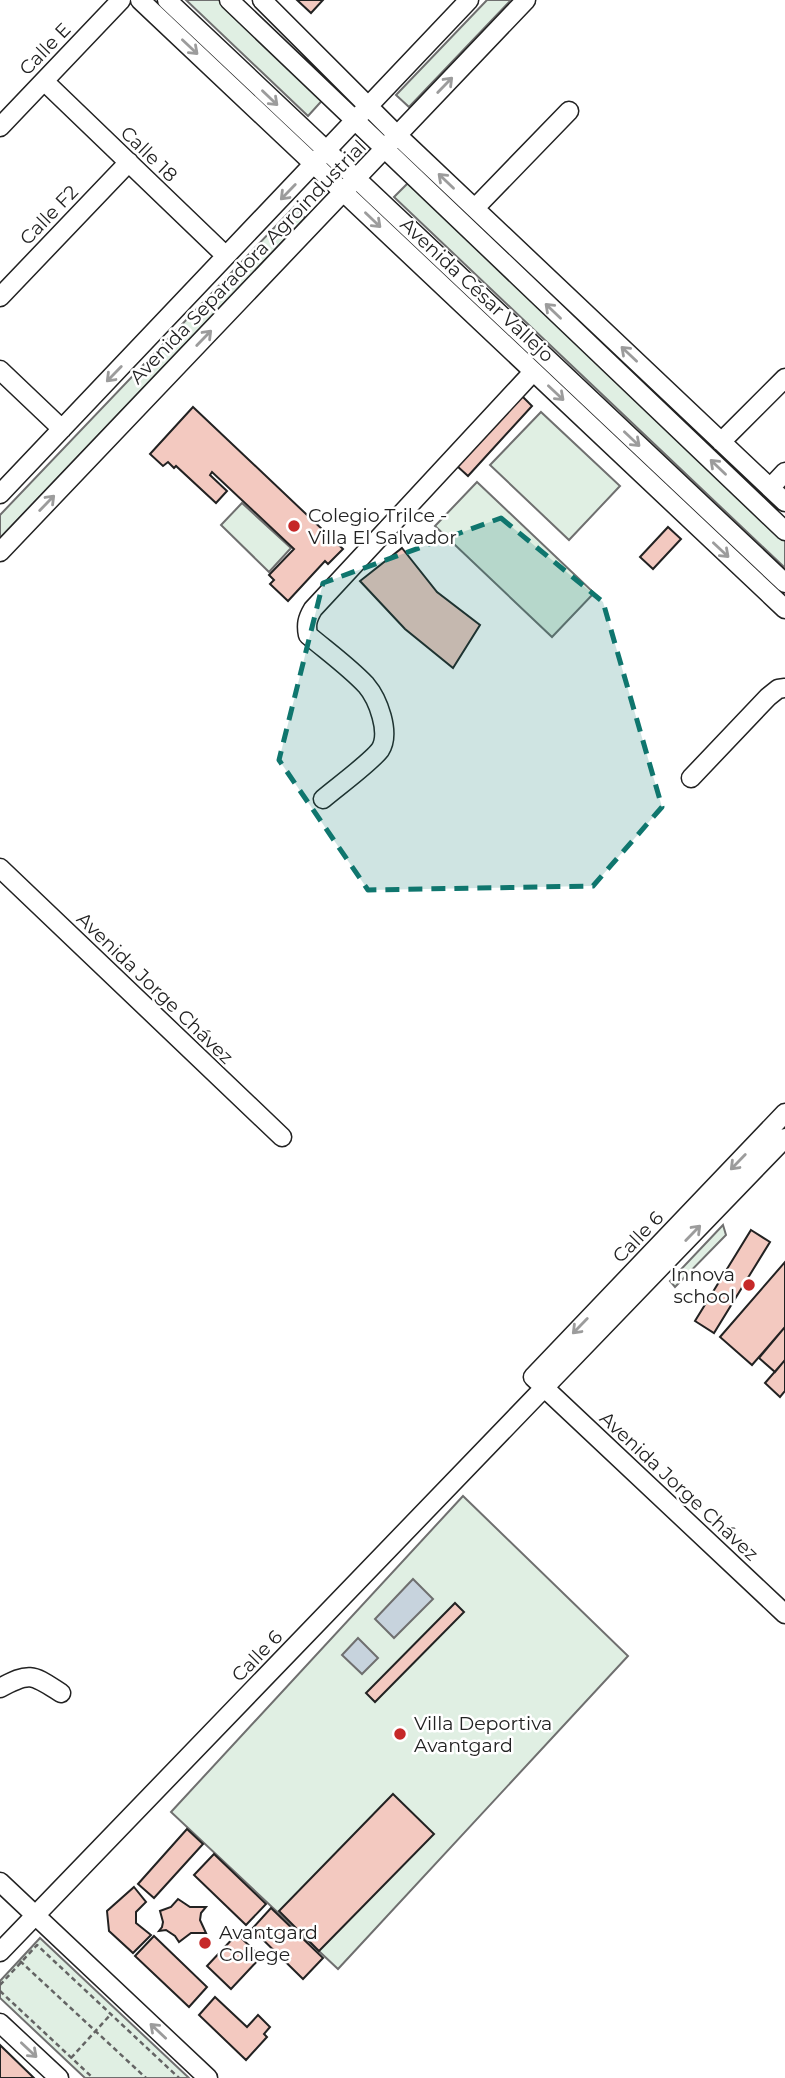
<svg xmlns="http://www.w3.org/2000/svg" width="785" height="2078" font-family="Montserrat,sans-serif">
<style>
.green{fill:#e0efe3;stroke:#6f6f6f;stroke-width:2}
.water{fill:#c7d3dd;stroke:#6f6f6f;stroke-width:2}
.building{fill:#f3c9c0;stroke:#222;stroke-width:2}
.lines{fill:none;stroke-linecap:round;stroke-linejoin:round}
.minor-casing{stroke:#222;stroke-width:21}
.path{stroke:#646464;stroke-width:2.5;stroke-dasharray:5 3.5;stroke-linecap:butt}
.minor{stroke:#fff;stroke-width:18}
.oneway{stroke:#9c9c9c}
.marked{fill:#0f766e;fill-opacity:0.2;stroke:#0f766e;stroke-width:5;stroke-dasharray:14 9;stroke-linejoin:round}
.poi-dot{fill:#c62828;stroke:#fff;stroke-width:2.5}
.labels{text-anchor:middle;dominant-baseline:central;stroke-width:5;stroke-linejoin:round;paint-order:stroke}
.street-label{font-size:19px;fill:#222;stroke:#fff}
.poi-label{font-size:19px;fill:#222;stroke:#fff;text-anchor:start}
</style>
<rect width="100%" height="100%" fill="#fff"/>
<path class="green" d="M186,0H229L328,94L308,116Z
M487,0H511L409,107L396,95Z
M410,181L785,538V568L394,197Z
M294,207L305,218L0,538V515Z
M541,412L620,486L569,540L490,465Z
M477,482L594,593L552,637L435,526Z
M242,503L291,548L269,572L221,525Z
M723,1225L726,1235L675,1287L670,1281Z
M463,1496L628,1656L338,1969L171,1812Z
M40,1938L189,2078H85L0,1998V1981Z"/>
<path class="water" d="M413,1579L433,1599L394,1638L375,1619Z
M358,1638L378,1658L362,1674L342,1655Z"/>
<path class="building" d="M297,0H323L311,13Z
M521,395L532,406L468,476L457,466Z
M193,407L343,549L328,564L325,561L288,601L270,584L274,580L269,575L294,549L212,472L210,475L227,491L216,503L176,466L174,468L168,462L163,466L150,454Z
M668,527L681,539L653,569L640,557Z
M402,548L437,592L480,625L453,668L405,629L360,581Z
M751,1230L770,1242L714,1333L695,1321Z
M785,1262V1327L752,1365L720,1337Z
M785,1327V1360L775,1372L759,1358Z
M785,1360V1391L780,1397L765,1383Z
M455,1603L464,1612L375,1702L366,1693Z
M393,1794L434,1834L319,1951L279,1911Z
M187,1829L203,1844L154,1898L138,1884Z
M214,1854L266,1904L246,1925L194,1875Z
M134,1887L146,1902L136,1912V1923L151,1935L133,1953L109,1931L107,1911Z
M178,1899L190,1907H206L201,1913L200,1920L206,1933H191L179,1942L175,1936L166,1930L159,1931L162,1927L163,1922L160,1911L171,1907Z
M271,1908L323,1958L303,1979L252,1929Z
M237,1934L261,1957L231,1989L207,1966Z
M154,1936L207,1987L189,2007L135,1956Z
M215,1997L247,2027L258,2015L270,2027L264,2034L267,2037L246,2060L199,2015Z
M0,2045L34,2078H0Z"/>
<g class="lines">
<g class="minor-casing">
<path id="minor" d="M140,0L785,609
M167,0L785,583
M229,0L785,531
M262,0L397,135L785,502
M44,81L226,256
M0,127L121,0
M475,208L569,111
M0,297L129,162
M0,370L62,429
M721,442L785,378
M770,488L785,472
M0,494L469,0
M0,552L526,0
M691,778L768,697L778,689L785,688
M323,799C337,787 370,763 380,750C391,733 378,699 366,685C349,667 327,651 308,635C306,625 307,619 313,609L533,372
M0,868L282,1137
M785,1113L533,1377L785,1614
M0,1688C31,1671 33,1675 61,1693
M0,1882L208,2078
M0,1952L785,1138
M0,2023L59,2078"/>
</g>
<path class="path" d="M20,1961L146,2078
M0,1985L37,1945L179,2078
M0,1991L93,2078
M71,2058L111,2014"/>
<use href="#minor" class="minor"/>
</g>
<defs><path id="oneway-shaft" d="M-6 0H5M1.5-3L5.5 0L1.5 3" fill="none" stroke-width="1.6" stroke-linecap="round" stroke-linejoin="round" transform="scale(1.75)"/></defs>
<g class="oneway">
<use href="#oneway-shaft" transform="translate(190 47) rotate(43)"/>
<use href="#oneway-shaft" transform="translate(445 85) rotate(-46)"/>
<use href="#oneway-shaft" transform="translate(270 98) rotate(44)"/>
<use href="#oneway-shaft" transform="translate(446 181) rotate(-136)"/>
<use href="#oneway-shaft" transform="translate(288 192) rotate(134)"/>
<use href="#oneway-shaft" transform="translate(373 220) rotate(44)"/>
<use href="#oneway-shaft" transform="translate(553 311) rotate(-136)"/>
<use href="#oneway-shaft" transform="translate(204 338) rotate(-46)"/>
<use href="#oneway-shaft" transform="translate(629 354) rotate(-137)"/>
<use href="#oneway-shaft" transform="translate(114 374) rotate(134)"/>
<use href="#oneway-shaft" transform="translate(556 393) rotate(43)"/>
<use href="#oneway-shaft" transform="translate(632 439) rotate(43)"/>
<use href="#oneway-shaft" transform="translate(718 467) rotate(-136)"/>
<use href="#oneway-shaft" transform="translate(47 503) rotate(-46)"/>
<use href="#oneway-shaft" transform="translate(721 550) rotate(43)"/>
<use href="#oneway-shaft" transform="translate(738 1162) rotate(134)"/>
<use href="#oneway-shaft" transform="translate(693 1233) rotate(-46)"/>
<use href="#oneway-shaft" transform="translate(580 1326) rotate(134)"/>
<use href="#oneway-shaft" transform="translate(158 2031) rotate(-137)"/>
<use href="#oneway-shaft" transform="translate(29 2050) rotate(43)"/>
</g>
<path class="marked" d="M501,518L603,602L662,807L593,886L368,890L279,760L323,583Z"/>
<g class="poi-dot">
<circle cx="294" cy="526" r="7"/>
<circle cx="749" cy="1285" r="7"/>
<circle cx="400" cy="1734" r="7"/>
<circle cx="205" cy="1943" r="7"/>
</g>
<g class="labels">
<g class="street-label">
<text transform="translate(45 49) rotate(-46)">Calle E</text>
<text transform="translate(149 154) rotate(44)">Calle 18</text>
<text transform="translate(49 215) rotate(-46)">Calle F2</text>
<text transform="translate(248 262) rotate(-46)">Avenida Separadora Agroindustrial</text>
<text transform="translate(477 290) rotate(43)">Avenida César Vallejo</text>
<text transform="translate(155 988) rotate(44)">Avenida Jorge Chávez</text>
<text transform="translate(638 1237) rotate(-46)">Calle 6</text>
<text transform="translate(679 1486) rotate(43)">Avenida Jorge Chávez</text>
<text transform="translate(257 1656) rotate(-46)">Calle 6</text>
</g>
<g class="poi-label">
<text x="308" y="515">Colegio Trilce -<tspan x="308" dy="22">Villa El Salvador</tspan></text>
<text x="735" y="1274" text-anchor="end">Innova<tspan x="735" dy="22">school</tspan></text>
<text x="414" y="1723">Villa Deportiva<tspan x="414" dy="22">Avantgard</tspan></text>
<text x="219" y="1932">Avantgard<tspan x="219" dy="22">College</tspan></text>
</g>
</g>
</svg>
